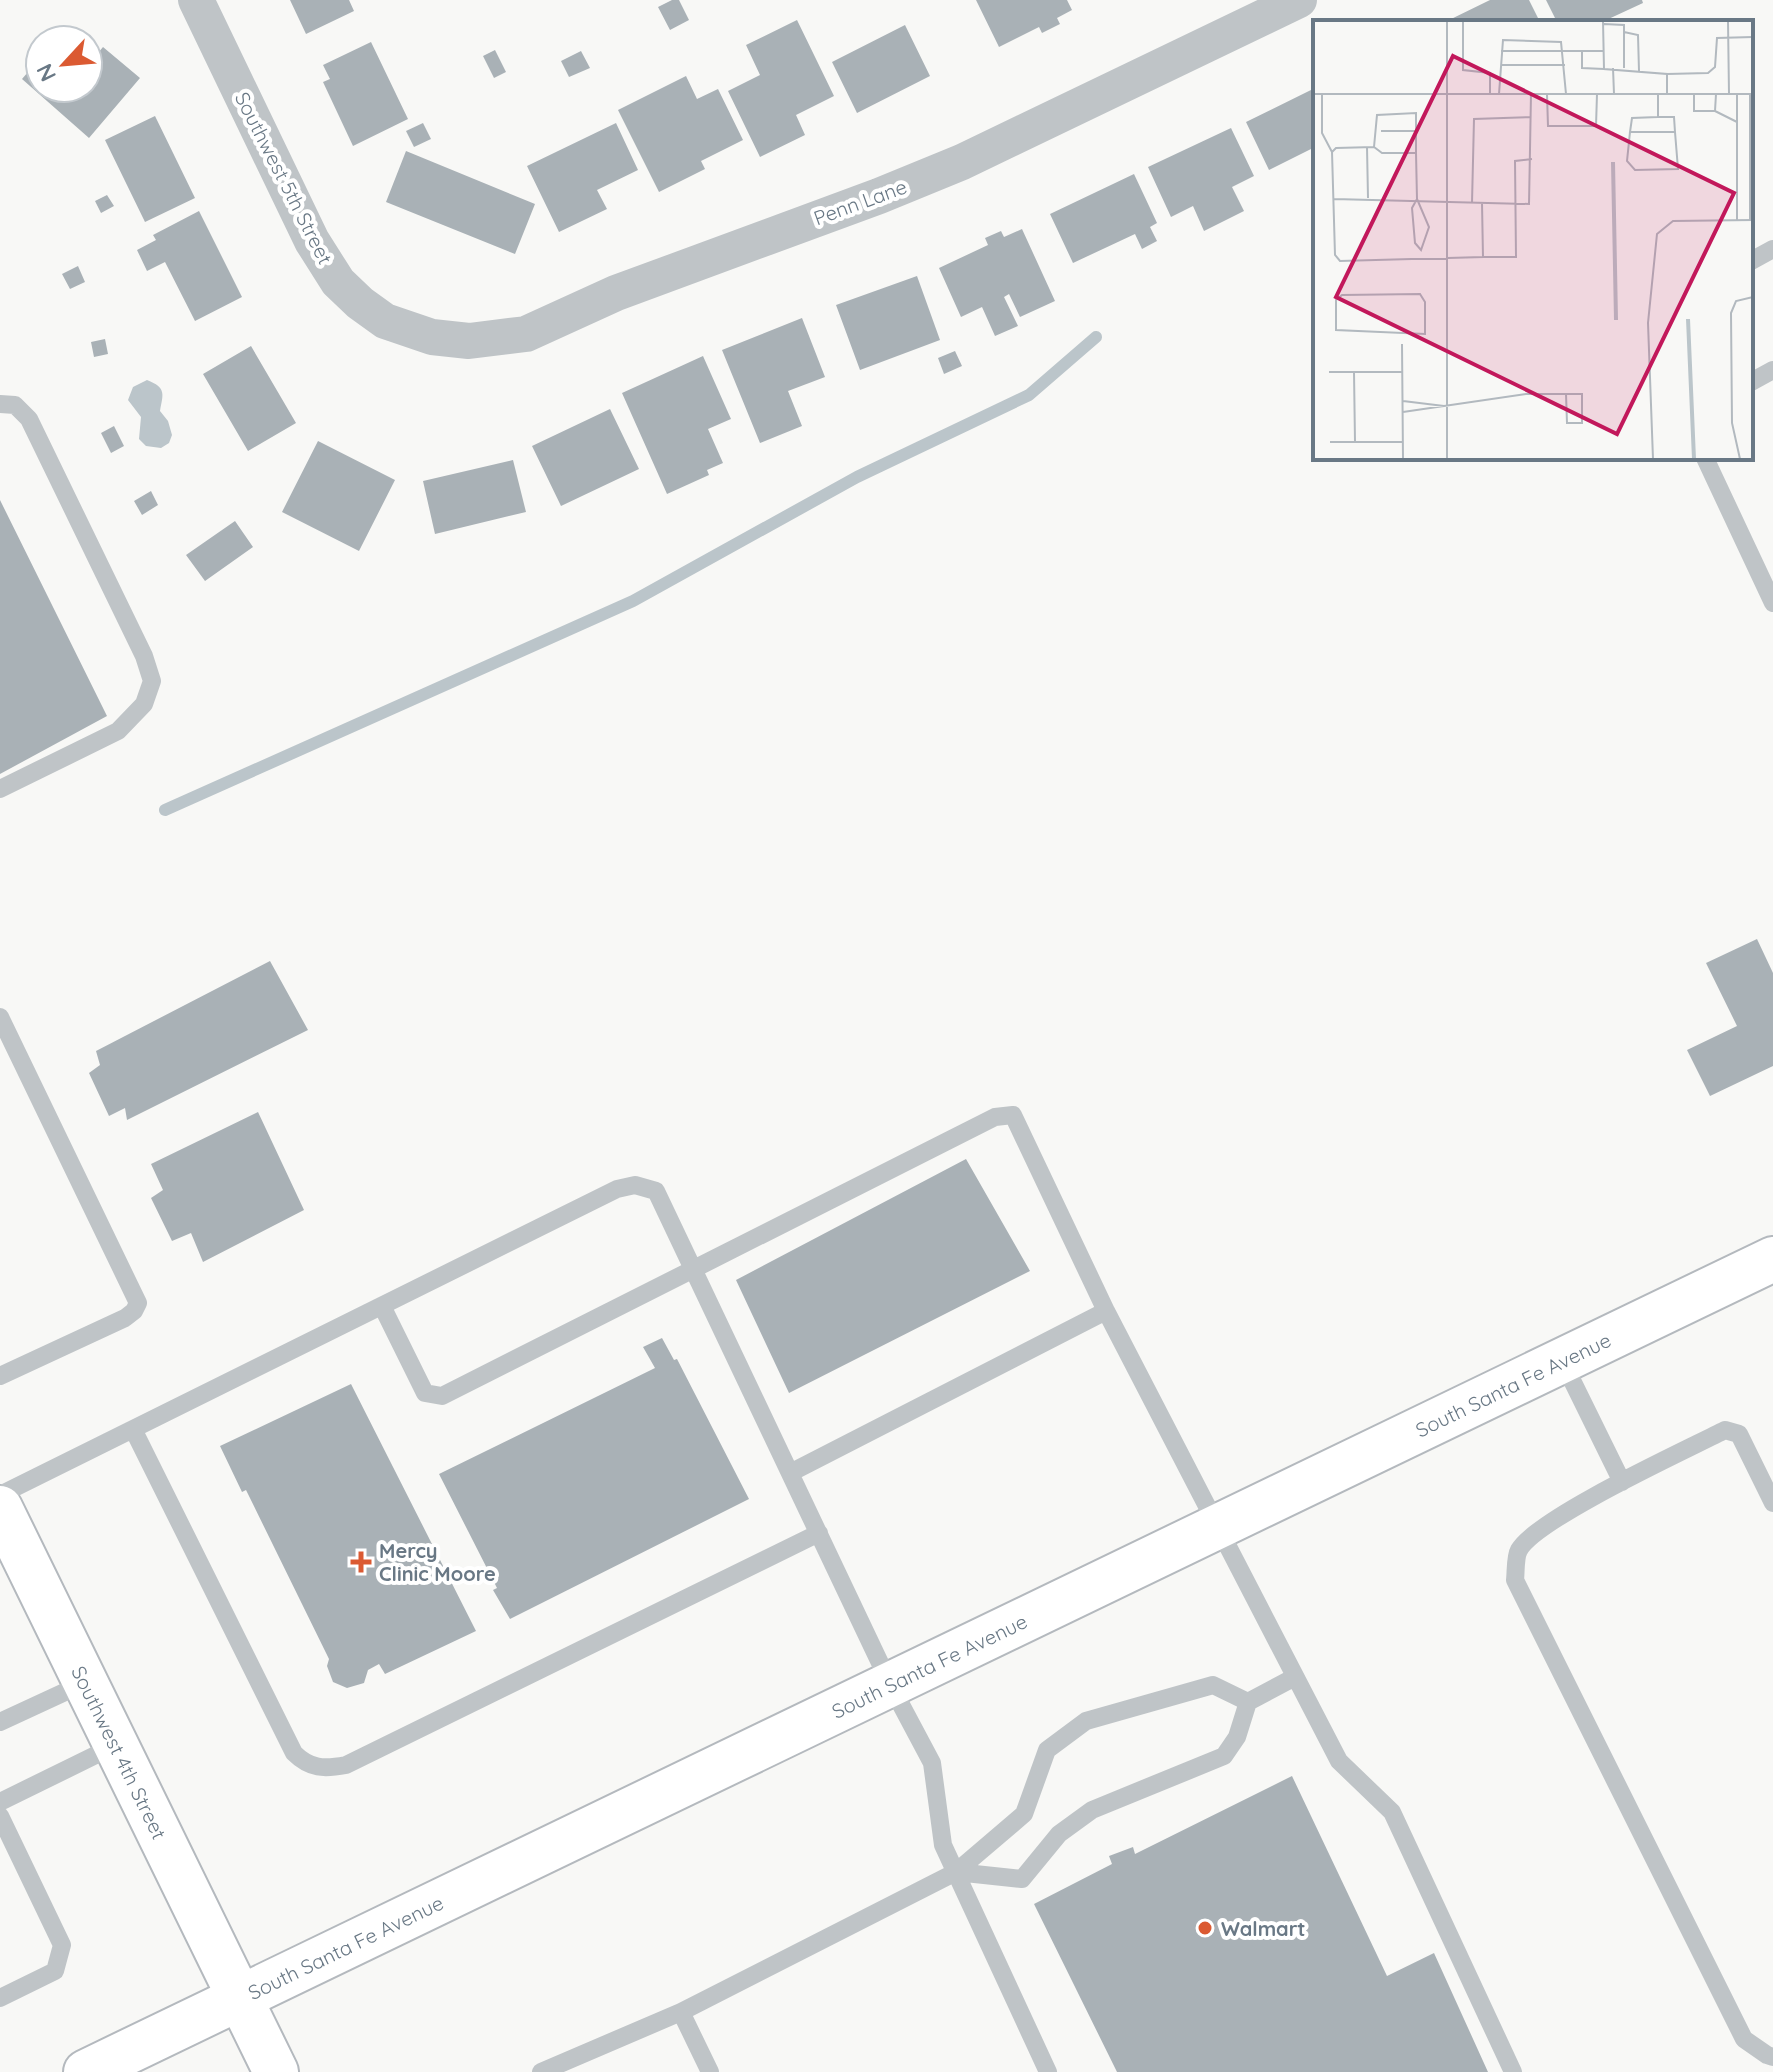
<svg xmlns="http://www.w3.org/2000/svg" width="1773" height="2072" font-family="Quicksand,sans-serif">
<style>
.water{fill:#bbc5ca}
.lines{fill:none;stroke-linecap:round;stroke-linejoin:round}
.stream{stroke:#bbc5ca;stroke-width:12}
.building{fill:#a9b1b6}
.secondary-casing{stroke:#b4b9be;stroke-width:48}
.service{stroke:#bfc4c7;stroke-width:18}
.minor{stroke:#bfc4c7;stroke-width:36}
.secondary{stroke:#fff;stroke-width:44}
.poi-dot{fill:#db5a32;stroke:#fff;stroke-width:3}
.labels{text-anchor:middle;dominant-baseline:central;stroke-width:8;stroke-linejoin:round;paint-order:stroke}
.street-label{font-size:20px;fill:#697885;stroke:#fff}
.poi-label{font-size:20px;font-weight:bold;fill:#697885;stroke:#fff;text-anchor:start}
.inset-river{fill:none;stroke:#bbc5ca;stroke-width:4}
.inset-road{fill:none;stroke:#b2b9bf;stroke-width:2}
.view{fill:#c2185b;fill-opacity:0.15;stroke:#c2185b;stroke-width:4}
.inset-edge{fill:none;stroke:#697885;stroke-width:4}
</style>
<rect width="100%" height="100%" fill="#f8f8f6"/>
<path class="water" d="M147,380C167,388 163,394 160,411L168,421L172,435L169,443L161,448L146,446L139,439L141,417L128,400L133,387Z"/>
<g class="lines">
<path class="stream" d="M165,810L633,601L857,477L1029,395L1096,337"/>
</g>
<path class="building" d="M290,0H349L354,11L306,34Z
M672,0H679L689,20L670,30L658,7Z
M976,0H1067L1072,10L1057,18L1060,24L1042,33L1039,27L999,47Z
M1490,0H1529L1540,22H1445Z
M1546,0H1642L1643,3L1602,22H1557Z
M797,20L834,96L796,115L805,135L760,157L728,91L760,75L746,45Z
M905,25L930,76L857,113L832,62Z
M371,42L408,119L353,146L323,82L330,79L323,65Z
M103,47L140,78L89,138L22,79L40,58V88H88V65Z
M495,50L506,72L494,78L483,56Z
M581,51L590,68L569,77L561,61Z
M686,76L697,99L718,89L743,140L701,161L705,169L659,192L618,110Z
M1315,88V147L1269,170L1246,122Z
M155,116L195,198L145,222L105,140Z
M423,123L431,139L414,147L406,131Z
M616,123L638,170L597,190L607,209L559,232L527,166Z
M1231,128L1254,176L1232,187L1244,211L1204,231L1193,206L1171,217L1148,167Z
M406,151L535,204L515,254L386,202Z
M1134,174L1157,223L1150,227L1157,241L1142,249L1135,234L1073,263L1050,214Z
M107,195L114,206L101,213L95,201Z
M199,211L242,297L195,321L165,262L147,271L137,250L156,240L153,235Z
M1022,229L1055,301L1020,317L1009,294L1004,297L1018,326L995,336L982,307L961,317L939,268L988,245L985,238L1001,231L1004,237Z
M78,266L85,282L70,289L62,274Z
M917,276L940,340L860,370L836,305Z
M802,318L825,377L788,391L802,426L760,443L722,350Z
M105,339L108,354L94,357L91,342Z
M251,346L296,423L248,451L203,374Z
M955,351L962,366L944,374L938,358Z
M703,356L731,419L708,429L723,463L707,470L709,475L667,494L622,393Z
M610,409L639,469L561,506L532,446Z
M114,426L124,446L111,453L101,433Z
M318,441L395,480L359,551L282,512Z
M513,460L526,512L435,534L423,481Z
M151,491L158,505L142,515L134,501Z
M0,500L107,716L0,774Z
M235,521L253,547L205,581L186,555Z
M1757,939L1773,973V1066L1710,1096L1687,1050L1737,1026L1706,963Z
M270,961L308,1030L127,1120L125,1108L109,1116L89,1073L100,1065L96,1051Z
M258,1112L304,1210L203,1262L191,1233L172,1241L151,1198L163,1190L151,1164Z
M966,1159L1030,1271L789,1393L736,1280Z
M662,1338L674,1360L677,1359L749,1499L510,1619L493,1590L497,1588L439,1474L655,1368L643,1347Z
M351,1384L476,1631L385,1674L379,1664L368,1670L364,1683L347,1688L333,1682L327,1666L329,1659L246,1490L242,1492L220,1446Z
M1292,1776L1387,1976L1434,1953L1488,2072H1117L1034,1904L1112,1864L1109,1856L1133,1847L1135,1854Z"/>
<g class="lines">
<g class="secondary-casing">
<g id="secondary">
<path id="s1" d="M0,1508L276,2072"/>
<path id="s2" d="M86,2072L1773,1259"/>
</g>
</g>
<path class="service" d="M1751,261L1773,249
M1751,382L1773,370
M0,404L15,405L29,419L144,656L152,681L144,704L118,731L0,789
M1705,458L1773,603
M0,1017L138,1303L134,1311L125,1318L0,1376
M382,1306L425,1393L442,1396L995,1117L1013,1115L1106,1311
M1562,1360L1622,1482
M133,1429L294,1753C310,1769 324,1769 346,1765L819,1533
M790,1473L1106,1311L1339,1761L1392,1812L1513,2072
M0,1495L617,1189L635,1185L656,1191L890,1684L932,1763L943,1845L1048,2072
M1773,1503L1739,1434L1725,1430C1686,1450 1537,1518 1519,1550C1515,1557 1516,1572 1515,1580L1744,2039L1767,2055L1773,2057
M1248,1702L1295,1677
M0,1722L67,1691L89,1690
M0,1802L116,1745
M0,1816L62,1945L55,1971L0,1998
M541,2072L681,2012
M710,2072L681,2012L956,1872L1024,1814L1047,1750L1086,1721L1213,1685L1248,1702L1237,1737L1224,1756L1092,1810L1059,1834L1022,1879L956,1872"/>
<path class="minor" d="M196,0L312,241L338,282L360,303L385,321L432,337L469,341L526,334L616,293L879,196L962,162L1299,0"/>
<use href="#secondary" class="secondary"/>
</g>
<g class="poi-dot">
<path d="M357 1550h8v8h8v8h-8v8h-8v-8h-8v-8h8z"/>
<circle cx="1205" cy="1928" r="8"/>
</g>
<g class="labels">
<g class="street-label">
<text transform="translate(284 178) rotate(63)">Southwest 5th Street</text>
<text transform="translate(860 202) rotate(-20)">Penn Lane</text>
<text stroke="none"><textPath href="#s2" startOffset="1584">South Santa Fe Avenue</textPath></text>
<text stroke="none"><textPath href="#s2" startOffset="936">South Santa Fe Avenue</textPath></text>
<text stroke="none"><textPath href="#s1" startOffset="272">Southwest 4th Street</textPath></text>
<text stroke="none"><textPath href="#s2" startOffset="288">South Santa Fe Avenue</textPath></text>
</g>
<g class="poi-label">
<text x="379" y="1550">Mercy<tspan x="379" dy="23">Clinic Moore</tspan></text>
<text x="1221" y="1928">Walmart</text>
</g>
</g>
<g transform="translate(1313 20)">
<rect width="440" height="440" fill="#f8f8f6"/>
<path class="inset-river" d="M300,142L303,300M375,299L381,439"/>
<path class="inset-road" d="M150,1V50L177,53V74M290,1L291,49L354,54V74M415,1L416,74M291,4L311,5V12M188,31H291M269,31V48L291,49M188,45H252M300,48L301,74M311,48V12L325,15L326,51M354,54L395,53L402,47L404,18L440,17M0,74H440M9,74V113L19,132L22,235L27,241L170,237L169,183M186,74L190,20L248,22L253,74M234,74L235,106H283L284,74M381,74V91H402L403,74M437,74V200M402,91L424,102M345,97L319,98L317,112H362L361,97H345V74M68,111H104M317,112L314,141L322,150L365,149L362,112M54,127L55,178M61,127L64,95L103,93V133M19,132L23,128L61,127L69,133H103L104,179L116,207L108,230L102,223L99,188L104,179M21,179L216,184L218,74M159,183L161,99L218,97M424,200V74M170,237H203L202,141L219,139M107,274L112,282V314L23,310V280L29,275ZM89,324L90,439M16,352H90M41,352L42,422M90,381L131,386M90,392L213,374H269V403H254L253,374M17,422H90M134,439V1M340,439L335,303L344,214L360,201L440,200M427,439L419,403L418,293L423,281L440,277"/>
<path class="view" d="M140,36L421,173L304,414L23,277Z"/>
<rect width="440" height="440" class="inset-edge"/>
</g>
<g transform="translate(64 64) rotate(244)"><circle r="38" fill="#ffffff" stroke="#c3c9ce" stroke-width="2"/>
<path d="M0-6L14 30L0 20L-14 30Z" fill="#db5a32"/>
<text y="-12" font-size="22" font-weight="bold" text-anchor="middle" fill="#697885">N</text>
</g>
</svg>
